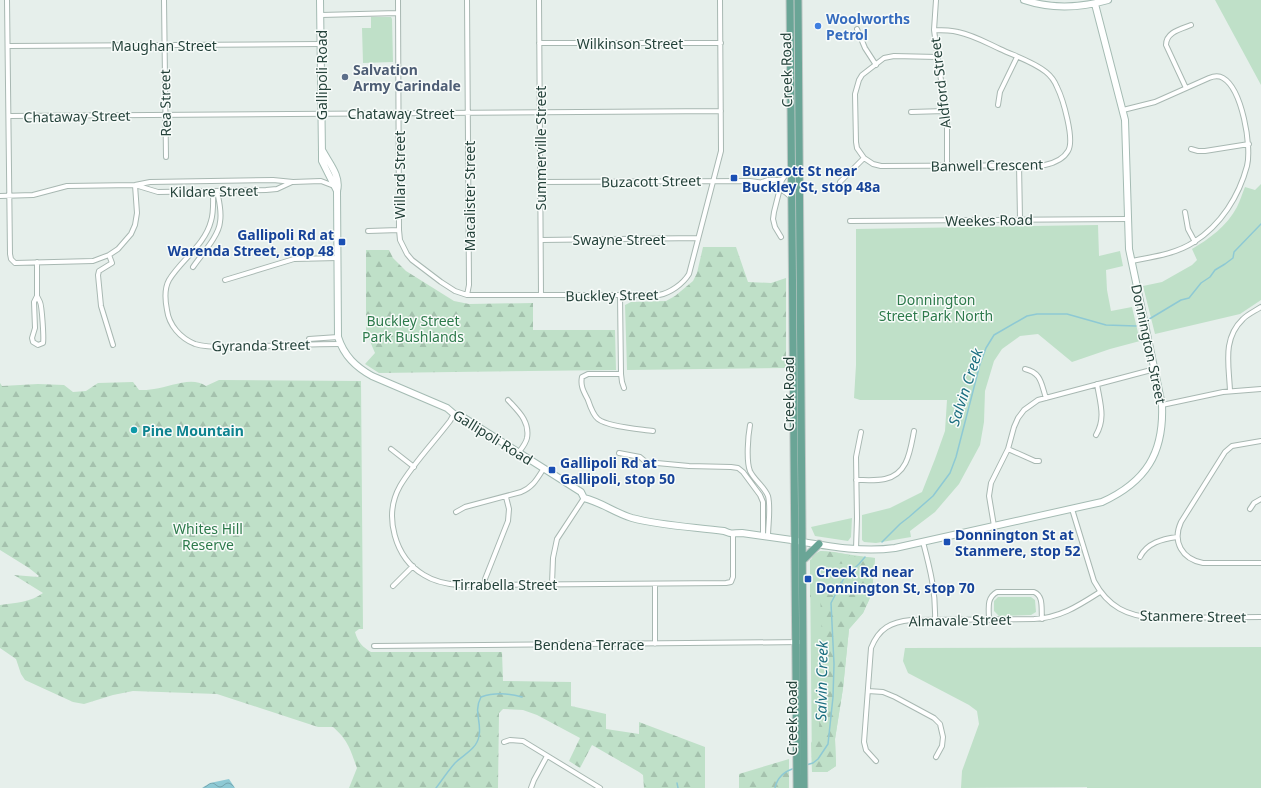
<svg xmlns="http://www.w3.org/2000/svg" width="1261" height="788" font-family="'Noto Sans',sans-serif">
<style>
.green{fill:#bfe0c8}
.forest{fill:url(#forest-firs)}
.water{fill:url(#water-waves)}
.lines{fill:none;stroke-linecap:round;stroke-linejoin:round}
.stream{stroke:#8ec9d4;stroke-width:1.5}
.street-casing{stroke:#a8b8b2;stroke-width:6}
.secondary-casing{stroke:#a4bbb3;stroke-width:8}
.primary-casing{stroke:#c2cac8;stroke-width:9}
.street{stroke:#fff;stroke-width:4}
.secondary{stroke:#fff;stroke-width:6}
.primary{stroke:#6aa596;stroke-width:7}
.shop-dot{fill:#3f7fe0;stroke:#f7fbf9;stroke-width:1.5}
.service-dot{fill:#5c6f8a;stroke:#f7fbf9;stroke-width:1.5}
.transit-dot{fill:#1a4fb4;stroke:#f7fbf9;stroke-width:1.5}
.culture-dot{fill:#0f9aa8;stroke:#f7fbf9;stroke-width:1.5}
.labels{text-anchor:middle;dominant-baseline:central;stroke-width:3;stroke-linejoin:round;paint-order:stroke}
.shop-label{font-size:14px;font-weight:bold;fill:#366cbe;stroke:#f7fbf9;text-anchor:start}
.street-label{font-size:14px;fill:#24423a;stroke:#f7fbf9}
.service-label{font-size:14px;font-weight:bold;fill:#4e5e75;stroke:#f7fbf9;text-anchor:start}
.transit-label{font-size:14px;font-weight:bold;fill:#164399;stroke:#f7fbf9;text-anchor:start}
.park-label{font-size:14px;fill:#2d7a4b;stroke:#f7fbf9}
.culture-label{font-size:14px;font-weight:bold;fill:#0d838f;stroke:#f7fbf9;text-anchor:start}
.water-label{font-size:15px;font-style:italic;fill:#1c6f80;stroke:#f7fbf9}
</style>
<defs>
<pattern id="forest-firs" width="22" height="20" patternUnits="userSpaceOnUse"><rect width="22" height="20" fill="#bfe0c8"/><path d="M5 1l3.5 6h-7zM16 11l3.5 6h-7z" fill="#a4c1ad"/></pattern>
<pattern id="water-waves" width="16" height="10" patternUnits="userSpaceOnUse"><rect width="16" height="10" fill="#8ec9d4"/><path d="M0 5q4-4 8 0t8 0" fill="none" stroke="#74a5ad"/></pattern>
</defs>
<rect width="100%" height="100%" fill="#e6efeb"/>
<path class="green" d="M1215,0H1261V85Z
M371,17H391L392,19L393,62L363,63L362,28H371Z
M1261,184V300L1240,314L1155,334L1143,286L1162,282L1192,265L1197,260L1192,249C1209,239 1227,226 1237,207C1240,201 1242,194 1245,187L1255,190Z
M1098,225L1099,256L1120,251L1123,266L1106,270L1107,290L1111,311L1132,307L1140,341L1110,349L1072,362L1038,334L1020,336L1002,349L994,361L985,391L984,422L980,445L959,484L935,512L910,531L911,537L876,543L864,542L862,540V515L890,508L922,492L935,459L945,431L947,400H860L854,398L856,365V229Z
M852,518L851,537L848,541L815,536L811,527Z
M820,551C838,552 856,556 875,558L872,592L869,600L863,613L849,629L843,688L835,739L836,766L827,772H812L810,564C811,557 814,554 820,551Z
M998,597H1031L1035,600L1036,612L1031,615L999,616L994,611V601Z
M1261,647V788H1087V787L961,788L962,771L979,724L977,711L969,705L908,673L903,661L905,648Z"/>
<path class="forest" d="M703,247H736L748,282L771,283L786,278V368L627,370L625,305L631,302L666,301L675,296L693,281L697,273Z
M366,250H389L393,258L406,271L454,301L469,304L533,303V330H615L616,370L379,373L365,364L375,353L366,332Z
M219,380L361,381L363,629H359L355,632C358,643 363,647 371,652H502L503,681L571,682V706L606,714V729L639,734V722L705,747V788H644L643,775L639,772L592,745L580,768L569,761L580,738L537,715L523,710L503,709L499,713L498,788H349L357,768C350,749 348,740 333,727H318L217,694L133,691L113,695L84,704L73,702L25,680L21,674L16,659L0,648V605C15,603 31,602 43,593L14,575L38,577L39,576L29,568L0,550V383L2,386L38,384L64,385L73,392L86,391L98,383L133,382L139,390C144,390 149,390 154,389C171,387 191,376 206,386Z
M820,551L834,552L850,555L842,564L822,561Z
M855,556L875,558L872,592L869,600L863,613L849,629L843,688L835,739L836,766L827,772H812L811,743L819,730L820,703L824,682L820,593L825,579C839,575 846,568 855,556Z
M810,559C821,571 814,586 810,599Z
M789,759V788H739V774Z"/>
<path class="water" d="M229,779L235,788H202L210,783Z"/>
<g class="lines">
<path class="stream" d="M1146,321L1181,300L1189,298L1201,283L1210,277L1215,270L1225,264L1233,258L1234,252L1261,224
M882,542L900,524L909,517L933,496L950,473L956,457L980,364L986,348L994,335L1027,316L1037,314H1067L1106,325L1136,326
M806,765L813,763L818,759L828,744L833,697L834,664L831,603L844,578L859,564L865,557
M677,783L678,788
M436,788C442,780 448,771 455,763C463,755 477,749 479,736C482,722 473,712 481,697C495,692 508,693 522,697
M775,788C777,778 785,771 795,768"/>
<g class="street-casing">
<path id="street" d="M7,0L10,254L11,259L15,263L93,261L109,255L118,249L131,234L135,225L137,213L135,185
M164,0L166,157
M398,0L399,230L400,240L407,254L412,260L441,282L455,291L467,295H659C670,293 683,284 689,274L721,151L720,0
M539,0L541,295
M936,0L934,30L947,123V166
M321,15L398,13
M857,29L865,48L876,65
M934,30C942,30 950,30 958,32C973,35 987,43 1000,49C1015,56 1034,62 1046,72C1051,76 1055,82 1057,87C1063,99 1075,140 1068,151C1063,160 1054,163 1045,165L881,166L873,164L864,158L857,148L856,142L855,94L859,80L862,75L884,58L894,56L937,57
M539,43H721
M8,46L321,44
M1186,88L1166,45C1166,32 1181,29 1191,25
M998,105L1000,92L1017,57
M1123,110L1155,102L1209,78C1214,76 1218,75 1223,78C1242,89 1252,146 1247,166C1239,196 1221,225 1194,242C1176,254 1152,257 1131,261
M911,112L945,111
M9,116L721,111
M1191,149L1198,151H1205L1249,144
M1019,164L1020,219
M540,182L750,181C768,183 778,185 791,197
M762,182L768,180H782
M840,182L864,158
M135,185L158,192L266,190L277,189L292,182
M213,191C213,201 214,212 211,221C205,245 181,260 169,280C164,289 165,300 167,310C169,325 180,338 195,344C208,348 223,347 237,347C271,346 306,344 340,344
M0,196L33,195L67,186L135,185L150,182L273,180L293,182L321,181L334,186
M1185,212L1188,229L1195,242
M850,221L1128,219
M368,231L399,230
M781,237L775,227L773,219L774,212L782,180L791,167
M541,240L698,238
M109,255L112,263L99,271L98,275L101,306L113,345
M37,262V296L34,302L35,328L32,338L33,342L38,345L43,343C44,339 42,306 40,302C39,300 38,298 37,296
M193,267C201,255 219,236 220,222C222,211 219,201 217,191
M225,280L294,259L338,258
M467,295L469,285L467,0
M620,295L621,374L622,382L624,388
M309,339L338,337
M1025,369C1042,373 1041,384 1046,398
M621,374H588L582,377C580,386 584,392 588,400C590,406 593,415 598,419C608,427 640,429 653,431
M1230,391C1229,365 1222,339 1243,319C1248,314 1255,311 1261,307
M508,400C518,411 530,421 527,438C526,443 522,448 519,452
M1162,405L1223,392L1261,389
M454,414L450,421C434,442 413,464 400,486C383,516 395,558 424,575C435,582 446,584 459,585L726,583L731,582L733,577V535
M750,425C748,436 746,461 750,471C754,480 764,486 768,496C771,508 768,524 768,537
M1096,435C1106,418 1100,403 1097,384
M1261,441L1232,446L1225,452L1181,522C1172,542 1182,559 1203,563H1261
M391,449L414,467
M1008,449L1035,461H1039
M619,453L640,457L646,462L689,466L731,467L738,468L743,472L760,495L763,502V536
M856,480C865,480 876,481 885,479C908,474 910,451 914,431
M1072,509L1094,581C1108,607 1127,616 1155,618L1261,617
M1250,509L1254,503L1261,499
M456,512L465,507L521,492C533,487 537,479 544,468
M994,526L989,496L991,483L1008,449L1014,427L1018,418L1024,410L1038,400L1155,369
M923,542C930,569 936,592 935,620
M856,549L857,518L856,457L861,432
M1140,557C1147,543 1162,539 1177,537
M552,584L553,558L557,539L584,498
M655,584V644
M485,585V579L508,521L509,509L506,497
M393,586L413,566
M989,620C989,609 986,598 997,592H1034C1044,596 1041,609 1042,619
M374,646L803,642
M868,691L883,692L895,697L934,718L940,724L943,737L942,746L936,757
M504,742L510,740L523,741L600,788
M876,761L866,750L864,742L871,648C879,628 891,622 911,620L1034,619C1060,618 1078,606 1100,592
M531,788L534,780L547,756"/>
</g>
<g class="secondary-casing">
<path id="secondary" d="M320,0L322,154V161L337,191
M1024,0C1051,9 1080,8 1108,0
M322,150C329,163 341,176 337,191L338,337C344,356 356,367 372,376L447,408L454,414L461,416L581,492L584,498C601,502 615,513 632,518C662,526 694,527 724,531C733,535 733,533 742,533C749,534 756,535 763,536C807,541 851,554 895,548L1102,502C1146,482 1164,453 1162,405L1129,249L1125,120L1095,4"/>
</g>
<g class="primary-casing">
<path id="primary" d="M790,0L797,788
M798,0L804,788
M803,560L819,544"/>
</g>
<use href="#street" class="street"/>
<use href="#secondary" class="secondary"/>
<use href="#primary" class="primary"/>
</g>
<circle class="shop-dot" cx="818" cy="26" r="4"/>
<circle class="service-dot" cx="345" cy="77" r="4"/>
<g class="transit-dot">
<rect x="730" y="174" width="8" height="8" rx="2"/>
<rect x="338" y="238" width="8" height="8" rx="2"/>
<rect x="548" y="466" width="8" height="8" rx="2"/>
<rect x="943" y="538" width="8" height="8" rx="2"/>
<rect x="804" y="575" width="8" height="8" rx="2"/>
</g>
<circle class="culture-dot" cx="134" cy="430" r="4"/>
<g class="labels">
<g class="shop-label">
<text x="826" y="18">Woolworths<tspan x="826" dy="16">Petrol</tspan></text>
</g>
<g class="street-label">
<text x="630" y="43">Wilkinson Street</text>
<text x="164" y="45">Maughan Street</text>
<text transform="translate(786 70) rotate(-91)">Creek Road</text>
<text transform="translate(321 75) rotate(-90)">Gallipoli Road</text>
<text transform="translate(940 83) rotate(-97)">Aldford Street</text>
<text transform="translate(165 103) rotate(-91)">Rea Street</text>
<text x="401" y="113">Chataway Street</text>
<text transform="translate(77 116) rotate(-1)">Chataway Street</text>
<text transform="translate(540 148) rotate(-90)">Summerville Street</text>
<text transform="translate(987 165) rotate(-1)">Banwell Crescent</text>
<text transform="translate(399 175) rotate(-90)">Willard Street</text>
<text transform="translate(651 181) rotate(-1)">Buzacott Street</text>
<text transform="translate(214 191) rotate(-1)">Kildare Street</text>
<text transform="translate(469 196) rotate(-90)">Macalister Street</text>
<text transform="translate(989 220) rotate(-1)">Weekes Road</text>
<text x="619" y="239">Swayne Street</text>
<text transform="translate(612 295) rotate(-1)">Buckley Street</text>
<text transform="translate(1149 344) rotate(78)">Donnington Street</text>
<text transform="translate(261 345) rotate(-1)">Gyranda Street</text>
<text transform="translate(788 394) rotate(-90)">Creek Road</text>
<text transform="translate(493 437) rotate(32)">Gallipoli Road</text>
<text x="505" y="584">Tirrabella Street</text>
<text transform="translate(1193 616) rotate(1)">Stanmere Street</text>
<text transform="translate(960 620) rotate(-1)">Almavale Street</text>
<text x="589" y="644">Bendena Terrace</text>
<text transform="translate(791 718) rotate(-90)">Creek Road</text>
</g>
<g class="service-label">
<text x="353" y="69">Salvation<tspan x="353" dy="16">Army Carindale</tspan></text>
</g>
<g class="transit-label">
<text x="742" y="170">Buzacott St near<tspan x="742" dy="16">Buckley St, stop 48a</tspan></text>
<text x="334" y="234" text-anchor="end">Gallipoli Rd at<tspan x="334" dy="16">Warenda Street, stop 48</tspan></text>
<text x="560" y="462">Gallipoli Rd at<tspan x="560" dy="16">Gallipoli, stop 50</tspan></text>
<text x="955" y="534">Donnington St at<tspan x="955" dy="16">Stanmere, stop 52</tspan></text>
<text x="816" y="571">Creek Rd near<tspan x="816" dy="16">Donnington St, stop 70</tspan></text>
</g>
<g class="park-label">
<text x="936" y="299">Donnington<tspan x="936" dy="16">Street Park North</tspan></text>
<text x="413" y="320">Buckley Street<tspan x="413" dy="16">Park Bushlands</tspan></text>
<text x="208" y="528">Whites Hill<tspan x="208" dy="16">Reserve</tspan></text>
</g>
<g class="culture-label">
<text x="142" y="430">Pine Mountain</text>
</g>
<g class="water-label">
<text transform="translate(965 387) rotate(-72)">Salvin Creek</text>
<text transform="translate(821 681) rotate(-89)">Salvin Creek</text>
</g>
</g>
</svg>
